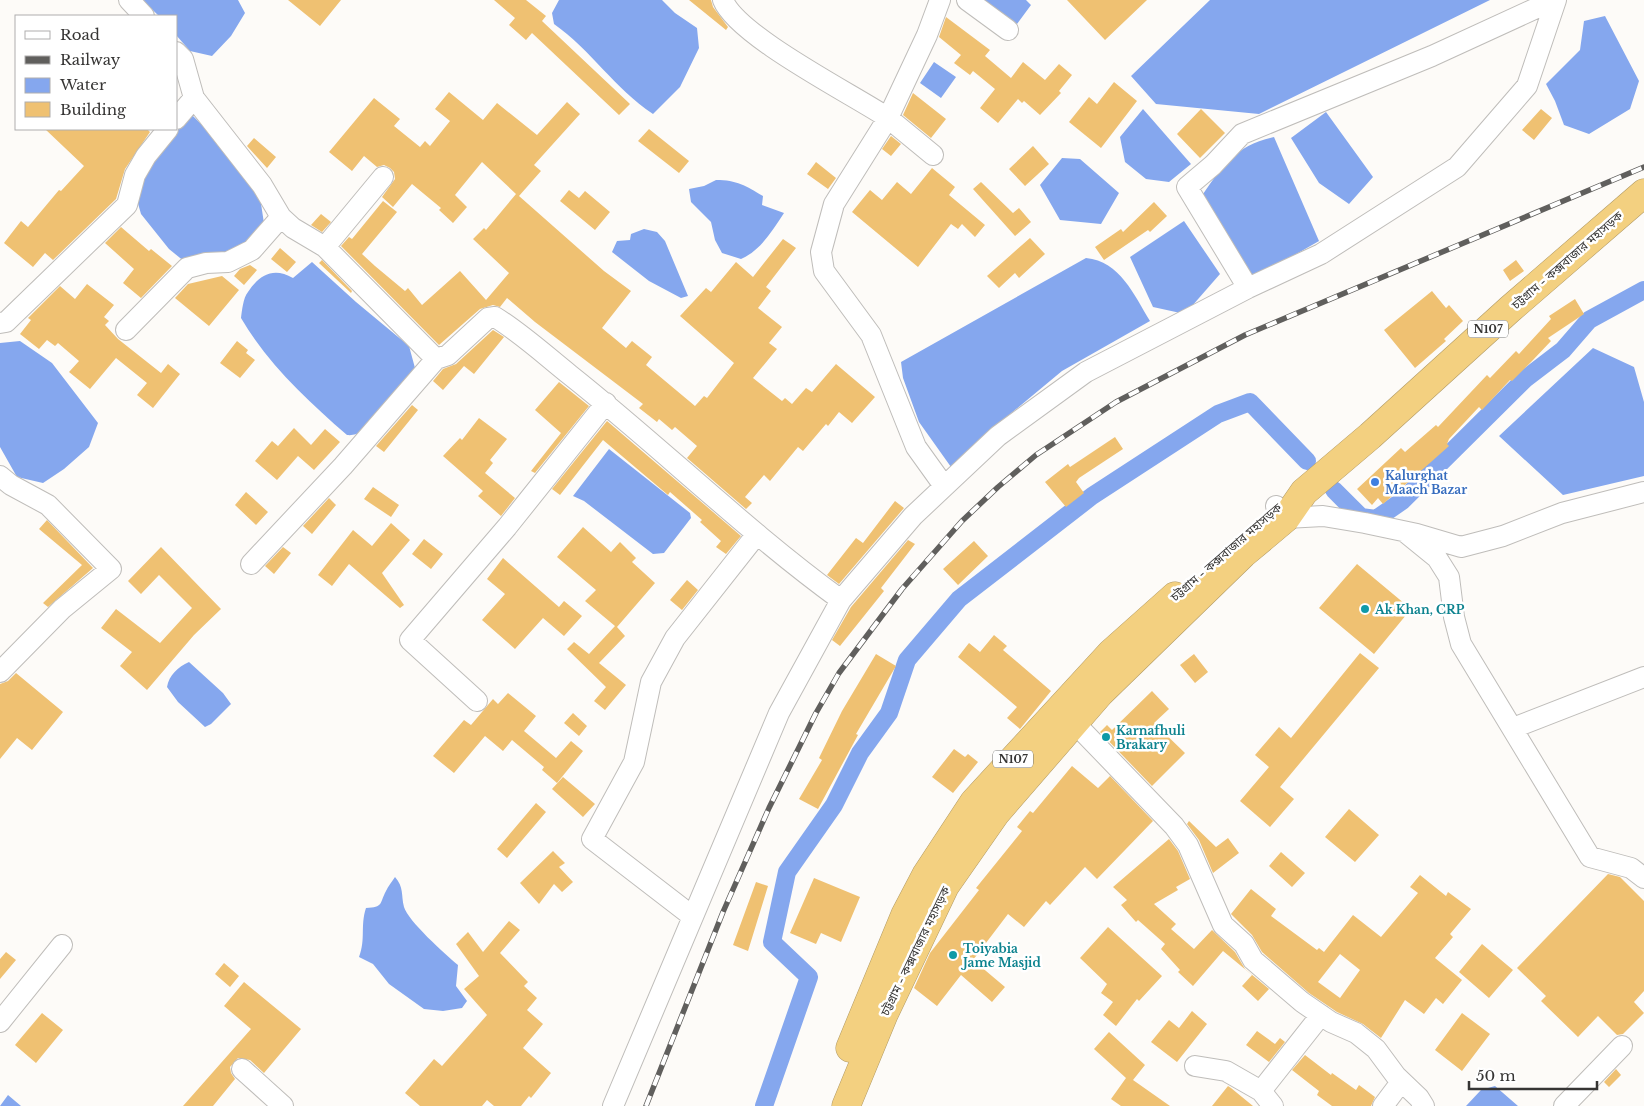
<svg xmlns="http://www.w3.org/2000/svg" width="1644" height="1106" font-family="'Libre Baskerville','Noto Sans Bengali',serif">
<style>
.water{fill:#85a7ee}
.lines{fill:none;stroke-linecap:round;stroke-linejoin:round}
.canal{stroke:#85a7ee;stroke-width:18}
.building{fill:#efc172;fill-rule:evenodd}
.minor-casing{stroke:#bfbdba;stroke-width:22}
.highway-casing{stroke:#b19a65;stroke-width:29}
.minor{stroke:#fff;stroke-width:20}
.highway{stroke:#f3d080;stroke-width:28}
.rail-casing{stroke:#605f5d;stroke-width:5.5}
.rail{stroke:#fff;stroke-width:4;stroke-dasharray:11;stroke-linecap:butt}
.shop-dot{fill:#3f7fe0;stroke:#fff;stroke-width:2}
.culture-dot{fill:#0f9aa8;stroke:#fff;stroke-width:2}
.labels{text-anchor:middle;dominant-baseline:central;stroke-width:5;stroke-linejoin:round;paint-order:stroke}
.shield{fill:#fff;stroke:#727271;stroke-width:1}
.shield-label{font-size:11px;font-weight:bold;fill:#363534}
.street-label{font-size:12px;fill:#363534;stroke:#fff}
.shop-label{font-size:12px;font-weight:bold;fill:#366cbe;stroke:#fff;text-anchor:start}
.culture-label{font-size:12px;font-weight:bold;fill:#0d838f;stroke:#fff;text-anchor:start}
</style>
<rect width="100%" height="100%" fill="#fdfbf8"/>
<path class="water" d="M142,0H238L245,13L231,36L212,56L190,51L176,35V16H159Z
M559,0H662L675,13L697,28L699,48L680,87L653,114C614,88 592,51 554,24L552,13Z
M983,0H1026L1031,5L1017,24Z
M1210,0H1490L1259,114L1156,104L1131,76Z
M1605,16L1639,81L1630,109L1589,134L1564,125L1555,101L1546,84L1580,50L1584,21Z
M934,62L956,77L941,98L920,83Z
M1143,109L1191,164L1169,182L1146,179L1125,162L1120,137Z
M1326,112L1373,177L1349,204L1319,183L1291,138Z
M192,115L213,136L260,197L265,230L250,246L211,262H185L169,249L141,214L137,200L139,180L173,129Z
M1274,137L1319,241L1253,279L1203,194C1224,164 1235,146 1274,137Z
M1062,158L1080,159L1119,193L1101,224L1060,220L1040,185Z
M716,180C737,180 746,186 763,196L762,205L784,213C772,231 761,250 741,259L722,253L715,240L711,222L691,202L689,189L704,186Z
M1184,221L1220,274L1185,314L1153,307L1130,257Z
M644,229L657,232L665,241L688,296L681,298L649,281L612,252L617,241L630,240L631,234Z
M1086,258C1120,261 1134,295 1150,321L1062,371L980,439L951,467L919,422L903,378L901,362Z
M312,262L356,302L409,346L415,368C403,389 375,438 347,435C307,400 268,364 241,318C242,311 243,298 248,292C260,274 274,267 293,278Z
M20,341L52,363L98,423L89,447L64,469L43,483L17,477L0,447V343Z
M1593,348L1634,367L1644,402V476L1563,495L1499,436Z
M609,449L690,513L691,518L664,553L653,554L584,501L573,496Z
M189,662L223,693L231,704L211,724L205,727L178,702L167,687C169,675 178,667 189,662Z
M395,877C404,887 401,895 404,907C408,921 445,954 458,965L456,986L467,1001L462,1008L443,1011L424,1009L389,984L373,964L359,957C366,939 360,926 366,908C384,907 379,904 386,891C388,886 392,882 395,877Z
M1495,1086L1518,1106H1466L1481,1090Z
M8,1095L21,1106H0Z"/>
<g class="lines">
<path class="canal" d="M1334,490L1361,517L1376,519L1402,501L1525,379L1563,350L1589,320L1644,290
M764,1106L809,977L772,942L787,872L834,805L860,753L889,713L907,660L959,599L1092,496L1218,414L1250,402L1307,461"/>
</g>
<path class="building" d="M288,0H341L320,26Z
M494,0H526L546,16L542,21L630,104L619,115L532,33L526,40L509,25L515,18Z
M689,0H711L713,7L728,27L726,30Z
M1067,0H1147L1105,40Z
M946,17L990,50L985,56L1011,78L1023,62L1045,80L1059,64L1072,75L1059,91L1061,93L1040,115L1024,101L1022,103L1018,99L998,123L980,108L995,89L973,71L970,75L954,63L961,55L939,37Z
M1114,82L1137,101L1101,148L1069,122L1089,97L1097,104Z
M449,92L483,120L497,103L537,135L567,102L580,114L534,165L541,171L519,196L604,271L631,291L602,328L626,348L632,341L652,357L646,365L695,406L704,396L707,398L734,363L680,316L706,288L711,292L736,262L753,277L783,239L796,248L766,287L771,291L758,308L782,327L769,343L777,349L753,378L782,401L785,398L792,404L806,388L812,392L836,364L875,397L852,423L839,412L828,426L826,424L803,451L798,447L770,481L764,475L745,497L752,503L746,509L687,458L697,446L675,427L672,430L659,419L657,422L639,408L643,404L535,322L507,298L500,307L493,305L480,309L439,345L341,246L349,237L352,239L383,201L397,212L362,254L375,266L405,291L408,288L422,305L460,271L486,300L509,273L473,239L484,228L486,230L516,194L482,162L455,195L467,207L453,223L439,210L441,208L412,184L393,207L382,197L395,179L394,172L390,168L384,165L377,167L364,156L352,171L329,152L374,98L400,119L394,126L420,147L425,141L430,146L450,121L435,109Z
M913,93L946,119L931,138L903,115Z
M1201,109L1225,133L1200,158L1177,134Z
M1541,109L1552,118L1534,140L1522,130Z
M45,129H147L150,132L125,169L116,199L53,260L45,253L33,267L4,243L21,221L28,227L59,190L61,191L84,166Z
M649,129L689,161L679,173L638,141Z
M891,136L901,144L891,156L882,149Z
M254,138L276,157L267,168L247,146Z
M1033,146L1049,164L1025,186L1009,169Z
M816,162L836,178L828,189L807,174Z
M932,168L955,187L949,195L985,225L975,237L962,224L958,229L951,224L918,267L852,212L870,190L882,200L897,182L911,194Z
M981,182L1013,213L1019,208L1031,222L1015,236L973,189Z
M569,190L579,198L585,191L610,212L595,230L560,201Z
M1154,202L1167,216L1150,232L1148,230L1104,260L1095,247L1121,229L1123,232Z
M321,214L331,222L322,232L311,225Z
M121,227L149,251L151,249L172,266L141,298L123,283L134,269L105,243Z
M1030,238L1045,254L1019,278L1015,273L999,288L987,276Z
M280,248L296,262L287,272L271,259Z
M322,260L352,291L351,293L319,263Z
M1516,260L1524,271L1510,281L1503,270Z
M250,265L257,270L244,285L234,276L240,269Z
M222,276L239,290L209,326L175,298L188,284Z
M87,284L114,305L104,317L109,321L105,325L118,339L161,373L168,364L180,374L153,408L137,395L147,383L116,358L90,389L69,372L79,361L58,343L55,346L47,340L39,349L20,334L31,320L28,318L60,286L75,299Z
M1432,291L1446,308L1449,305L1463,321L1444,339L1446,341L1415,368L1384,330Z
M1575,299L1584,314L1548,338L1551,341L1533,360L1512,381L1510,380L1482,410L1479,407L1449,439L1447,444L1449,446L1431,462L1383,504L1378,498L1372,505L1357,489L1401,448L1405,452L1436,425L1438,427L1487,375L1490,378L1516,351L1519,354L1551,319L1549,316Z
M493,330L504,337L474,374L464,366L443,390L433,381L443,369L456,364Z
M237,341L248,350L246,353L255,360L240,378L220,363Z
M559,382L589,406L535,473L531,471L561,433L535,410Z
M412,405L418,410L384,452L376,446Z
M479,418L507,439L490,460L493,463L485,473L515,498L501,516L478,496L483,491L443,456L460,438L462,440Z
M607,421L741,536L726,554L716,547L721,541L700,522L702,520L670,492L668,495L603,440L560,495L552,489Z
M294,428L311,445L325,429L340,442L314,470L298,456L277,480L255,461L272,441L278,446Z
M1115,437L1123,449L1079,478L1076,482L1084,493L1066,507L1045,482L1068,464L1070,467Z
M373,487L399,505L391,517L364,499Z
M246,492L268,512L256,525L235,505Z
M329,498L336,505L312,534L303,526Z
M895,501L904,508L839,584L827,575L856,538L863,543Z
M47,520L93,568L48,607L43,603L82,565L39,529Z
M391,523L410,540L382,573L404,605L400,608L349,564L332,586L318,575L353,530L372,546Z
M583,527L611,552L620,542L636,558L632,562L655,583L617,627L625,636L599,663L626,685L605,710L594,701L606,687L567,649L574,642L589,654L615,626L585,601L596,590L557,557Z
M424,539L443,554L431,569L412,554Z
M908,540L915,544L881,588L884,591L840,646L832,640L851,607Z
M974,541L988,556L958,585L943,569Z
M161,547L221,609L194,635L147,690L120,666L132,652L101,628L116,609L160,643L192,608L159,575L141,594L128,581Z
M283,547L291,553L274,574L265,566Z
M503,558L559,607L564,601L582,616L564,636L543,618L515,649L482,620L505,594L487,579Z
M1357,564L1411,609L1374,654L1319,608Z
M687,580L698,590L682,610L670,600Z
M994,635L1007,646L1003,650L1051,691L1020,729L1007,718L1017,707L958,657L969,643L980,652Z
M1360,653L1379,668L1280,787L1294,799L1270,827L1240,801L1269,767L1255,755L1279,727L1291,738Z
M876,654L896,666L856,734L858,735L818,809L799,799L822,760L819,758L842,711Z
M1194,654L1208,672L1195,683L1180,665Z
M16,673L63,712L32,750L17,738L0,759V684L8,681Z
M1152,691L1169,709L1154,723L1185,753L1152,786L1100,732L1107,725L1112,730Z
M508,693L536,716L524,731L556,758L571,741L583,751L557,783L542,770L544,767L512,740L503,751L485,736L454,773L433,756L464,720L471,725L493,699L498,704Z
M573,713L587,726L579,736L564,723Z
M954,749L965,757L968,754L978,762L953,793L932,777Z
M1072,766L1098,788L1110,776L1153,821L1097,879L1085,867L1050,905L1046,901L1024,927L1008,914L973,960L1005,987L992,1002L961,975L937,1006L914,988L930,953L979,890L976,888L1022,831L1017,827L1030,811L1033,813Z
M563,777L595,804L583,817L552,789Z
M536,803L546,812L507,858L497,849Z
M1349,809L1379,835L1355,862L1325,837Z
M1189,821L1216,847L1228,838L1239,853L1213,873L1199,840L1187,824Z
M1169,839L1178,851L1190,879L1176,887L1178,890L1154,904L1176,924L1171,929L1194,949L1212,930L1235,952L1245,969L1269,989L1258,1001L1242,986L1252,975L1223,951L1193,986L1178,972L1180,970L1161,949L1165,944L1138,920L1136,922L1121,905L1127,900L1113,887Z
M553,851L565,863L559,867L573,882L562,892L554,884L539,904L520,883Z
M1281,852L1305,873L1292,887L1269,866Z
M1608,874L1620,877L1644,901V991L1634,1002L1644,1013L1623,1034L1617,1035L1598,1016L1578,1037L1541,1001L1546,996L1517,968Z
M1420,875L1446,896L1448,892L1471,909L1450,934L1453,937L1435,958L1462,980L1443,1004L1436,998L1424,1014L1405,1000L1381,1038L1363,1024L1337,1012L1309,993L1262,952L1252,935L1231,914L1251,889L1276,909L1271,916L1317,950L1319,948L1324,952L1353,915L1381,937L1418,893L1410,887ZM1340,954L1360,970L1340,998L1318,982Z
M814,878L860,897L841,942L821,933L816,944L790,933Z
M756,882L768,886L748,951L733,945Z
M509,921L520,930L500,953L528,982L524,986L537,998L527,1010L543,1024L523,1048L551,1073L531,1098L529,1096L521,1106H494L487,1100L482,1106H420L405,1093L434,1059L442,1066L487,1015L464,989L479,976L456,944L468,932L483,952Z
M1108,927L1162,976L1139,1001L1137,999L1116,1026L1103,1015L1113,1002L1101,993L1107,984L1080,958Z
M1482,944L1513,970L1489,998L1459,972Z
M6,952L16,960L0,979V959Z
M224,963L239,976L230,987L215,974Z
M244,982L301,1029L264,1073L250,1060L238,1058L230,1067L231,1073L235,1079L213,1106H183L251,1029L224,1006Z
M1192,1011L1207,1024L1177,1062L1151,1042L1169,1020L1179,1028Z
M42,1013L63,1030L36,1063L15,1045Z
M1462,1013L1490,1034L1462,1071L1435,1050Z
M1257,1031L1275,1044L1280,1038L1285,1042L1269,1062L1246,1045Z
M1109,1032L1145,1065L1133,1080L1170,1106H1121L1111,1099L1126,1078L1094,1049Z
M1305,1055L1331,1075L1332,1073L1356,1090L1359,1085L1375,1097L1371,1106H1332L1317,1095L1319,1091L1292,1070Z
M1616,1069L1621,1075L1609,1087L1604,1082Z
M1228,1086L1231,1088L1253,1106H1212Z"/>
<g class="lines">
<g class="minor-casing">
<path id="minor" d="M129,0L144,16
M723,0C737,36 852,94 888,118L834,204L821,252L824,271L871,335L916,447L944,486
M967,0L1008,30
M176,52L183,59L194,98L262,185L281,217L293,228L325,247L436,359L448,355L488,318L495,317C521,333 545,355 570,375C662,448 746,531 841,600L913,516L998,436L1086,372L1248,288L1187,187L1213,165L1242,134L1432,56L1554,0
M176,119L194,98
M933,155L888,118L927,35L940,0
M325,247L383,177
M1248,288L1321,254L1457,167L1527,86L1556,0
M0,323L6,322L127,205L135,175L146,156L168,129
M126,330L187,268L206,263L228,262L252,250L281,217
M0,476L11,485L48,505L111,569L62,609L0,672
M1276,506L1286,518L1323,516L1365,523L1417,534L1461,547L1503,536L1562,513L1644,492
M1405,532L1437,558L1449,577L1454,617L1461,644L1590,857L1631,868L1644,878
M251,564L343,466L436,359
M477,701L410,640L507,527L606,403
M1065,713L1174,826L1188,845L1223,925L1244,944L1253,960L1302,1002L1331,1022L1356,1033L1376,1049L1396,1076L1419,1098L1424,1106
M1513,728L1644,677
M692,916L592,839L634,762L651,682L675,638L757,534
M0,1022L62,945
M1195,1066L1226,1071L1261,1091
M242,1069L283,1106
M613,1106L779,713L841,600
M1273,1106L1261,1091L1321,1015
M1383,1106L1401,1082
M1564,1106L1622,1046"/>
</g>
<g class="highway-casing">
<path id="highway" d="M850,1048L905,915L926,875L974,802L1111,653L1175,596
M846,1106L884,1014L945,886L996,813L1100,693L1243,554L1286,518L1304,492L1370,436L1510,309L1644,193"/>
</g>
<use href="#minor" class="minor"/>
<use href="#highway" class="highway"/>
<g class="rail-casing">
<path id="rail" d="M646,1106L723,912L769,808L816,713L839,673L902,589L962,521L998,487L1036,455L1116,402L1245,335L1644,167"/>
</g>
<use href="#rail" class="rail"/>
</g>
<circle class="shop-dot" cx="1375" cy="482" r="5"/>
<g class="culture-dot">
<circle cx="1365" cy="609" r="5"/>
<circle cx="1106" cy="737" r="5"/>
<circle cx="953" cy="955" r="5"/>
</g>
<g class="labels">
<g class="shield">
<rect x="1468" y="320.5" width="40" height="17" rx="4"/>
<rect x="993" y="750.5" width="40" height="17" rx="4"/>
</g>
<g class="shield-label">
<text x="1488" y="329">N107</text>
<text x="1013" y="759">N107</text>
</g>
<g class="street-label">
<text transform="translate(1567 260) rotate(-41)">চট্টগ্রাম - কক্সবাজার মহাসড়ক</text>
<text transform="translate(1226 552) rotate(-41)">চট্টগ্রাম - কক্সবাজার মহাসড়ক</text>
<text transform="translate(915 951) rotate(-64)">চট্টগ্রাম - কক্সবাজার মহাসড়ক</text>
</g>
<g class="shop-label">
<text x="1385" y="475">Kalurghat<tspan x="1385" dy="14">Maach Bazar</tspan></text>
</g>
<g class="culture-label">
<text x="1375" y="609">Ak Khan, CRP</text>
<text x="1116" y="730">Karnafhuli<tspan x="1116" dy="14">Brakary</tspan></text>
<text x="963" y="948">Toiyabia<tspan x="963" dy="14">Jame Masjid</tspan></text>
</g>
</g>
<rect x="15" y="15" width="162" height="115" fill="#ffffff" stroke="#afaeae"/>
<rect x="25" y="31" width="25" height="8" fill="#ffffff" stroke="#afaeae"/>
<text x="60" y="40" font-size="15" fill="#363534">Road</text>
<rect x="25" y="56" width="25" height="8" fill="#605f5d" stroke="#afaeae"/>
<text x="60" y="65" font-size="15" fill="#363534">Railway</text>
<rect x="25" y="78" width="25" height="15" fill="#85a7ee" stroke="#afaeae"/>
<text x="60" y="90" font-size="15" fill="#363534">Water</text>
<rect x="25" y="102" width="25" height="15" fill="#efc172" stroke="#afaeae"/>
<text x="60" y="115" font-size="15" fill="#363534">Building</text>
<path d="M1469 1081v8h128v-8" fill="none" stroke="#363534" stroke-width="2.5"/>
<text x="1476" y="1081" font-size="15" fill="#363534" stroke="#ffffff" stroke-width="4" paint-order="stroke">50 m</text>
</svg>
